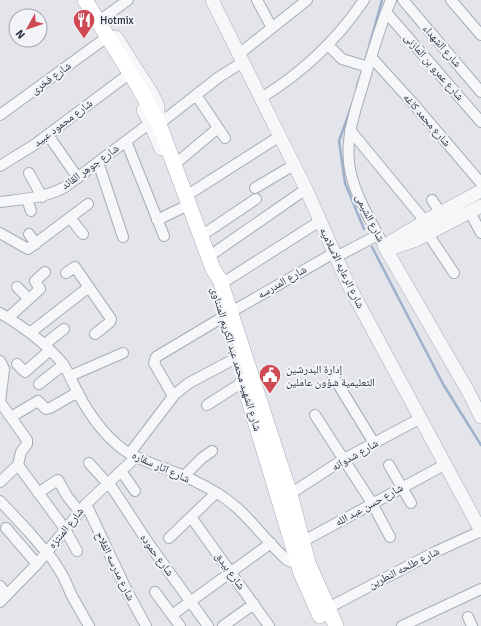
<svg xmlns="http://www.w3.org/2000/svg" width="481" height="626" font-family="Signika,'Noto Naskh Arabic',sans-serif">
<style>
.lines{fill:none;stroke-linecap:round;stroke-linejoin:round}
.stream{stroke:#9eb0ca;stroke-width:2.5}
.minor-casing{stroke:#a8acb5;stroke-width:12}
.tertiary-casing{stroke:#a8acb5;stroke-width:14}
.secondary-casing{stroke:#a8acb5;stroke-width:16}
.minor{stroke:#f6f7f9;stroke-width:10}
.tertiary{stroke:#f6f7f9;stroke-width:13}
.secondary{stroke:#fff;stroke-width:15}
.labels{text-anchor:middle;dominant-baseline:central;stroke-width:4;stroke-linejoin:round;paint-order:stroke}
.poi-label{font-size:11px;fill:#2a3243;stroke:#f3f4f8;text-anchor:start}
.street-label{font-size:11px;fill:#2a3243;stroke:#f3f4f8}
</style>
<rect width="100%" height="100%" fill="#e3e5eb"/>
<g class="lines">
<path class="stream" d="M366,58L382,0
M357,86L362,72
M353,102L339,141L345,183L364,229
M372,247L443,384L481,445"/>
<g class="minor-casing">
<path id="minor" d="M257,0L272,28
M403,0L481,92
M451,0L481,35
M386,12L481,122
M103,18L128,0
M328,45L342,59L368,67
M239,54L307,0
M371,57L411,101L481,183
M196,95L225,138
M261,98C302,73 337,40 364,0
M0,115L103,40
M159,124L219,77L243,62
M350,130L425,221
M48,135L78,178
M126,141L164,236
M98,162L123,237
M174,165L218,128
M0,166L34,145L125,77
M29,173L42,197
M255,188L294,165
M186,196L280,136
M27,199L31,211
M432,200L441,213
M0,202C23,199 45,198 65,187L150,123
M470,212L481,233
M70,218L83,234
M157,220L184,207
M0,233L28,249L88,204
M29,234L36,244
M428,234L454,273
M201,236L256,199
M384,246C372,223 357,199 351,174C343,142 355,112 364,81C372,54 380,26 391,0
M208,257L306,189
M336,257L378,235
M66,273L75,267L111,319L110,322L95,334
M221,284L320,221
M17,287L29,299
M231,312L334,253
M0,313C24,327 45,342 63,364C69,373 73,384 78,393C89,414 105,436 124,450C138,460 157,465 174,472C188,477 203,485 217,493C248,512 261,537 287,560L292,562L302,563
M9,317L40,289L35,281L45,272
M31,332L89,287
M45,344L64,329
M0,361L4,369L0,403
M17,364L25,372L50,350
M70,376L123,353
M333,376L374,443
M39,384L63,365
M173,396L154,363L156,357L223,317
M207,405L243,382
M315,415L372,503L390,537
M11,417L38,401L46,409L50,408L78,392
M130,453L175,394L189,383L236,358
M89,463L108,484
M18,465L65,529L77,551
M389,465L411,503
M121,471L135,491
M184,476L202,458L212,451
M0,482L18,465L21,452L27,444V440L0,402
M109,483L149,544L208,626
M38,493L56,481L58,480L67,496L79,511
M290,494L344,459L421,418
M0,501L29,532L53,560L63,576L72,596L89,626
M86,504L127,591L146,626
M191,517L269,626
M6,528L37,564
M169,538L216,493
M298,544L446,464
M0,586L7,595
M155,592L180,626
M0,602L37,564L86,504L136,457
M328,608L435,552L481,531
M172,615L271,543
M468,617L472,626
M223,626L254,604
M402,626L481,589"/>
</g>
<g class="tertiary-casing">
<path id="tertiary" d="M212,0L306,189L348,284L481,531
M116,37L151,92L158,106V122
M143,110L150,123L161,149
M481,191L425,221L384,246L468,391L481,417
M386,250L416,240L481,206"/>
</g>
<g class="secondary-casing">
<path id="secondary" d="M85,0L138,86L159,124L213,269L220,280L290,494L308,563L336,626
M243,381L301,573L320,616"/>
</g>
<use href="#minor" class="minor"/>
<use href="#tertiary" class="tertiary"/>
<use href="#secondary" class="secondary"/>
</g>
<defs>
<g id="restaurant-pin" transform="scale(1.15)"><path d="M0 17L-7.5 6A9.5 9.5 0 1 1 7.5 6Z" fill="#ce4953" stroke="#f3f4f8"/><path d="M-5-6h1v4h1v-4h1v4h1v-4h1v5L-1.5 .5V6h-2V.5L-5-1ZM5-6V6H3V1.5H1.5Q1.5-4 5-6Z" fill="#fff"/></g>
<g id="civic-pin" transform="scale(1.15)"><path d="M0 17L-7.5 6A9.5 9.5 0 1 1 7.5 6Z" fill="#ce4953" stroke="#f3f4f8"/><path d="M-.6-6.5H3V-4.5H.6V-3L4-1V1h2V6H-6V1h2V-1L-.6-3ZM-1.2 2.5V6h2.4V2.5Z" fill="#fff"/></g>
</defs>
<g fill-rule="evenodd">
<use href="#restaurant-pin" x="84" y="20"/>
<use href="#civic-pin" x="270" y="375"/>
</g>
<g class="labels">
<g class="poi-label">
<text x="100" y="20">Hotmix</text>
<text x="286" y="369">إدارة البدرشين<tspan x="286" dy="13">التعليمية شؤون عاملين</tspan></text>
</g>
<g class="street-label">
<text transform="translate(442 46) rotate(49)">شارع الشهداء</text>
<text transform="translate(434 67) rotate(49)">شارع عمرو بن المازنى</text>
<text transform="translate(51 78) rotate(-36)">شارع فخرى</text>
<text transform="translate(427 120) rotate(49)">شارع محمد كاغه</text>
<text transform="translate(63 123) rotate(-37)">شارع محمود عبيد</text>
<text transform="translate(90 167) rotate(-36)">شارع جوهر القائد</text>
<text transform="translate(370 218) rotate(63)">شارع الشيمى</text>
<text transform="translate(342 268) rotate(64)">شارع الرعايه الاسلاميه</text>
<text transform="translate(282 282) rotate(-30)">شارع المدرسه</text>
<text transform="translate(236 359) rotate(73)">شارع الشهيد محمد عبد الكريم المتناوى</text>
<text transform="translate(355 455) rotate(-30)">شارع شدوانه</text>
<text transform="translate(161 467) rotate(24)">شارع اثار سقاره</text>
<text transform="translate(369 505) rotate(-29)">شارع حسن عبد الله</text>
<text transform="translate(66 528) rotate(-51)">شارع المنتزه</text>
<text transform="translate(157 555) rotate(54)">شارع حموده</text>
<text transform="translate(115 566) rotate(64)">شارع مدرسه الفلاح</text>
<text transform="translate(404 568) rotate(-27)">شارع طلحه النطرين</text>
<text transform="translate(230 571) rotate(54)">شارع بيدق</text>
</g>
</g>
<g transform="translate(28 28) rotate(230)"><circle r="19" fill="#f3f4f8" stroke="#a3a6b0"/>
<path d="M0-3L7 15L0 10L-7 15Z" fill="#ce4953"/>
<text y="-6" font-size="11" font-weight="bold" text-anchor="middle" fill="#2a3243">N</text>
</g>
</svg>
